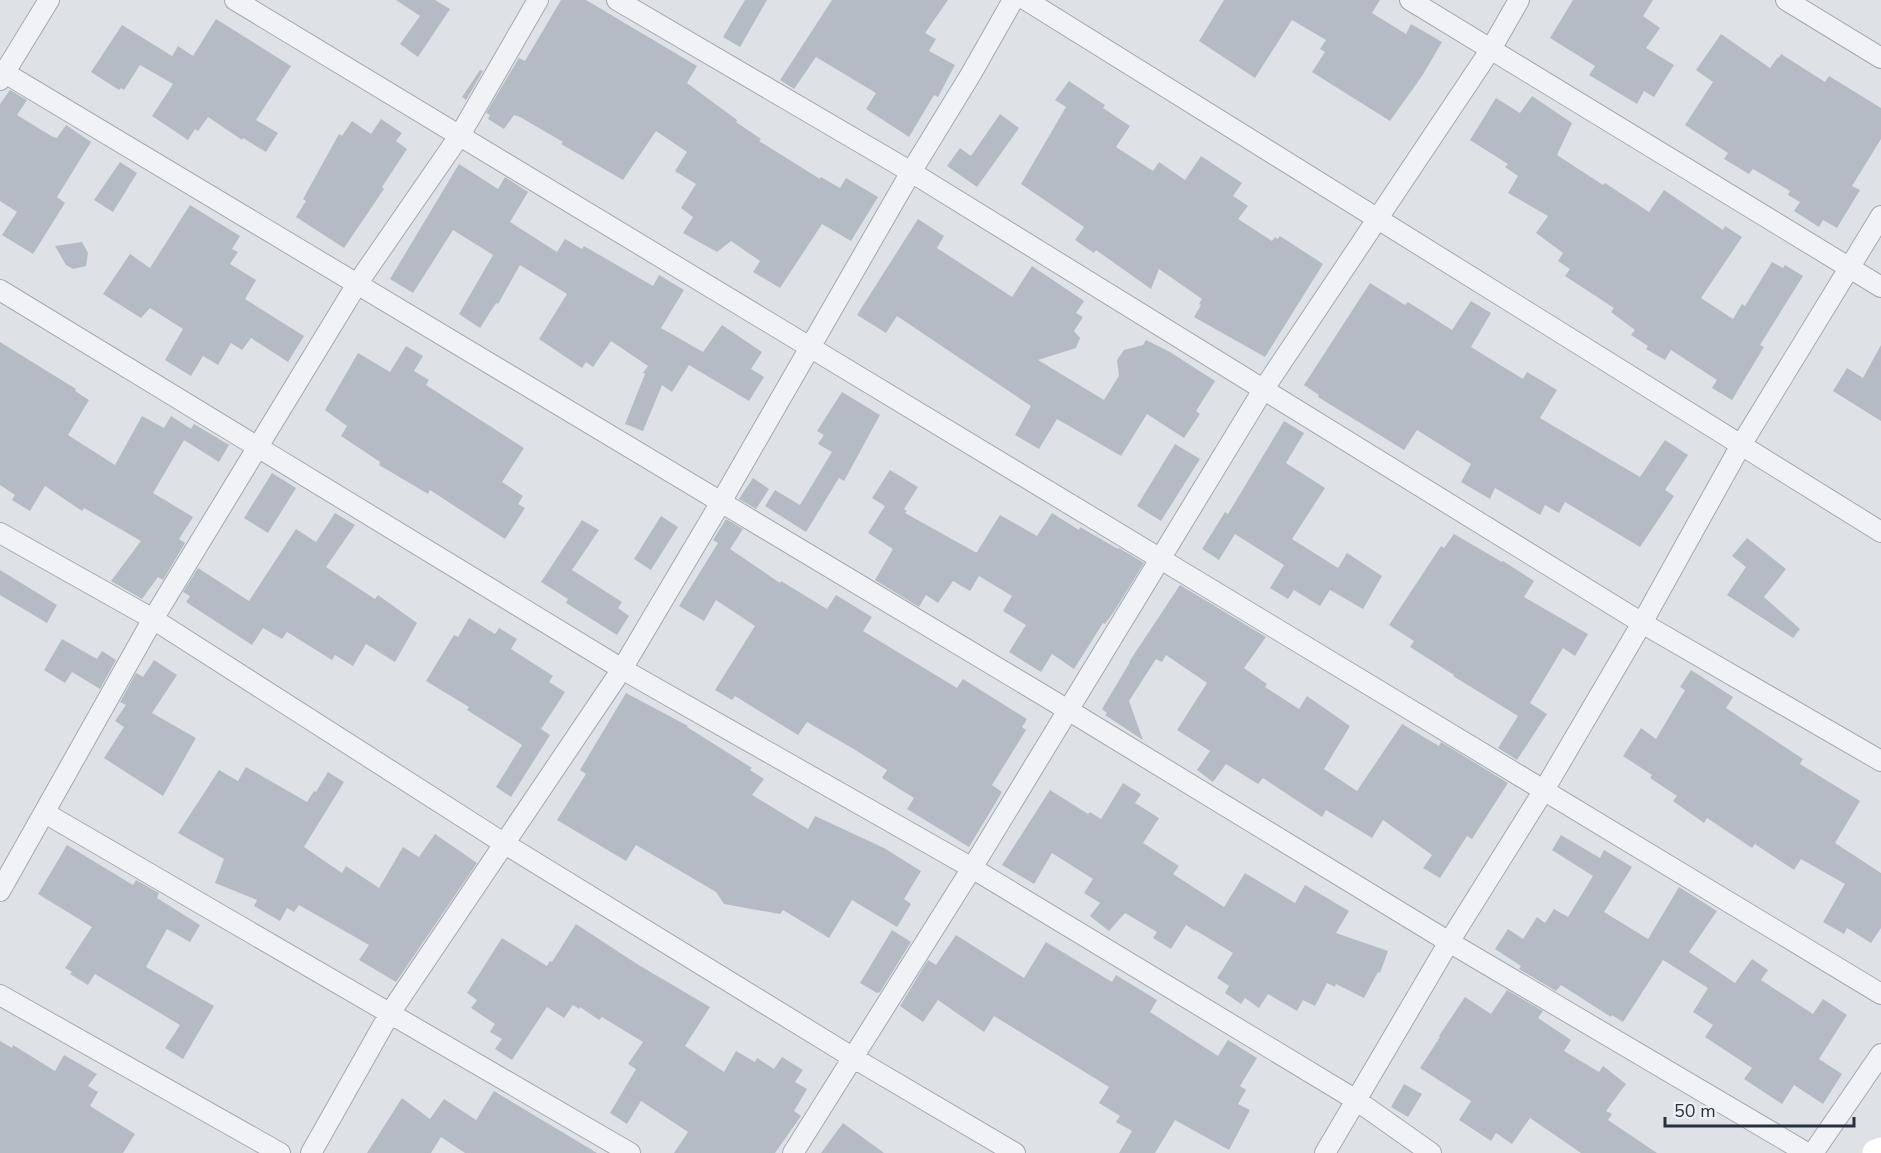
<svg xmlns="http://www.w3.org/2000/svg" width="1881" height="1153" font-family="'Nunito Sans',sans-serif">
<style>
.building{fill:#b5bbc4}
.lines{fill:none;stroke-linecap:round;stroke-linejoin:round}
.minor-casing{stroke:#a3a9b1;stroke-width:22}
.minor{stroke:#f0f2f6;stroke-width:20}
.secondary{stroke:#fff;stroke-width:27}
</style>
<rect width="100%" height="100%" fill="#dee2e7"/>
<path class="building" d="M396,0H435L450,9L418,57L400,44L420,16Z
M561,0H586L697,66L687,83L737,120L736,122L761,139L759,141L820,179L821,177L840,188L846,178L878,197L851,241L822,224L780,288L753,272L760,261L731,241L717,252L683,233L693,217L681,208L696,184L675,171L687,152L656,131L623,180L561,144L563,142L520,117L514,115L504,129L488,119L490,115L486,113L519,58L525,61Z
M745,0H767L740,47L723,37Z
M832,0H948L925,33L936,39L929,51L955,65L938,97L934,95L909,137L866,109L876,93L816,57L794,89L780,80Z
M1224,0H1380L1372,13L1406,34L1411,24L1442,42L1422,76L1390,121L1312,72L1325,52L1320,49L1326,40L1292,20L1255,78L1199,41Z
M1573,0H1653L1643,16L1660,28L1646,48L1674,65L1654,97L1644,91L1637,104L1589,75L1595,66L1550,38Z
M216,19L291,66L256,120L278,133L266,152L243,138L242,140L208,117L198,131L195,129L188,140L152,116L173,84L140,65L124,90L121,88L119,90L91,72L122,25L172,56L178,46L193,56Z
M1721,34L1770,68L1778,57L1779,58L1781,54L1825,82L1829,76L1881,108V139L1852,186L1860,190L1837,228L1823,220L1819,227L1794,211L1800,202L1788,195L1790,191L1753,169L1749,174L1724,159L1728,153L1685,125L1713,82L1696,70Z
M480,70L483,71L466,100L462,97Z
M1069,81L1105,105L1103,108L1130,126L1116,147L1153,171L1159,162L1185,180L1201,156L1242,183L1233,196L1248,206L1238,219L1272,241L1275,237L1278,239L1280,236L1323,264L1265,357L1194,317L1201,305L1199,304L1202,299L1159,269L1151,289L1096,250L1094,253L1075,240L1084,227L1021,184L1066,107L1055,100Z
M10,90L27,100L17,115L53,137L57,138L66,125L91,142L57,197L65,203L33,254L2,235L17,212L0,201V104Z
M1532,96L1572,123L1557,155L1603,185L1605,183L1649,212L1664,190L1723,230L1725,226L1742,237L1701,298L1733,319L1742,304L1745,306L1772,262L1783,268L1785,265L1803,276L1760,345L1764,347L1732,400L1712,388L1717,380L1671,350L1665,360L1646,349L1648,346L1631,335L1635,330L1611,312L1614,308L1565,276L1570,269L1558,261L1563,253L1536,233L1548,216L1508,193L1518,176L1505,167L1508,164L1470,140L1496,98L1520,113Z
M1000,114L1019,128L977,187L947,166L960,148L971,156Z
M381,119L402,133L396,141L407,149L382,187L384,189L344,248L296,217L306,201L303,199L339,134L342,136L352,121L371,134Z
M120,162L137,173L113,212L94,200Z
M459,164L498,189L505,177L528,192L510,222L557,252L565,239L582,249L584,246L653,286L659,275L684,290L661,328L703,352L722,325L762,352L751,369L764,377L749,401L689,365L672,392L662,385L643,431L625,424L645,374L643,373L648,366L611,341L593,367L586,362L582,368L539,339L567,294L520,265L498,304L496,303L480,328L459,314L493,255L453,230L413,293L390,279Z
M190,205L240,236L232,249L238,252L230,264L256,280L245,299L304,336L288,362L251,338L242,350L231,343L218,365L203,356L191,376L165,360L183,329L150,308L141,318L103,294L130,254L150,268Z
M918,219L944,236L937,248L1012,297L1032,266L1084,301L1076,313L1083,317L1074,331L1080,338L1076,348L1038,360L1104,400L1119,376L1117,360L1124,350L1143,345L1146,340L1170,352L1215,381L1196,411L1200,414L1184,438L1147,414L1121,456L1057,419L1039,449L1015,435L1031,406L897,316L886,333L857,315Z
M82,242L88,253L86,266L73,269L66,265L55,246Z
M1370,283L1405,305L1408,302L1452,330L1471,301L1491,313L1471,347L1523,379L1527,372L1557,390L1540,418L1640,477L1665,440L1688,455L1665,490L1674,496L1640,547L1565,502L1559,513L1545,505L1540,515L1495,488L1490,499L1461,482L1471,464L1417,430L1404,450L1318,397L1319,395L1304,385Z
M0,342L76,389L75,391L89,400L68,435L115,465L142,416L164,428L171,416L191,429L194,424L229,445L219,462L184,440L153,493L193,517L179,539L185,543L163,580L158,577L142,599L111,581L141,541L84,508L82,511L45,486L30,511L12,500L15,495L0,485Z
M1881,345V421L1833,391L1847,368L1863,378Z
M406,346L423,356L414,371L429,380L426,385L524,448L502,482L523,496L518,504L525,508L505,539L430,490L428,494L379,465L380,462L341,436L347,426L325,410L358,353L390,372Z
M842,392L880,415L844,481L839,478L806,532L765,506L775,490L800,505L832,452L818,444L824,435L817,431Z
M1284,421L1304,433L1286,463L1325,488L1292,539L1338,568L1347,553L1382,576L1363,609L1330,590L1320,606L1294,590L1288,599L1270,588L1284,565L1235,534L1219,560L1202,549L1225,512L1228,514Z
M1175,444L1200,459L1161,521L1137,506Z
M890,470L918,487L904,509L907,511L905,513L975,552H977L1000,515L1037,536L1052,513L1079,530L1080,527L1118,549L1119,548L1144,563L1115,610L1105,624L1103,623L1074,669L1052,654L1041,672L1009,652L1026,625L1003,611L1012,596L979,576L970,591L953,581L938,603L926,595L919,607L875,580L893,549L868,533L885,506L872,498Z
M272,473L296,488L268,533L244,518Z
M753,478L769,489L756,509L739,499Z
M335,513L355,525L326,567L375,599L378,595L417,623L395,662L366,644L353,666L335,655L332,660L287,632L282,639L263,628L252,645L186,602L190,596L183,592L198,568L249,601L296,529L316,542Z
M661,516L678,527L651,570L634,559Z
M726,519L743,529L730,549L780,583L781,581L827,609L836,595L872,617L863,631L957,688L963,679L1027,719L1022,727L1026,730L992,785L1002,792L969,847L907,809L914,798L882,778L887,770L852,748L807,722L798,735L735,696L732,700L715,690L755,626L716,600L704,621L679,606L718,543L713,540Z
M582,520L599,530L572,570L622,602L618,608L629,616L617,635L566,603L568,599L541,582Z
M1454,534L1502,562L1503,561L1534,581L1524,597L1588,634L1575,656L1563,648L1530,703L1547,714L1517,760L1498,748L1518,716L1453,676L1454,675L1410,647L1414,641L1389,625L1441,546L1444,548Z
M1747,538L1786,569L1764,597L1800,629L1793,638L1727,595L1746,567L1732,556Z
M0,570L57,605L47,623L0,595Z
M1180,585L1266,637L1244,668L1267,684L1265,687L1299,709L1307,696L1350,726L1324,769L1357,791L1402,724L1439,746L1441,742L1508,783L1472,839L1467,836L1440,878L1423,868L1432,855L1383,820L1372,838L1326,810L1322,817L1263,778L1258,784L1226,764L1213,782L1197,770L1210,751L1177,730L1207,683L1166,655L1162,662L1156,659L1129,701L1143,740L1105,715L1107,713L1102,709L1130,662H1129Z
M469,618L495,634L499,628L517,639L511,649L553,676L549,682L565,692L541,729L550,735L511,797L496,787L522,745L467,710L469,707L426,681L454,635L458,637Z
M62,639L97,659L102,651L116,660L100,689L72,672L65,683L44,670Z
M154,660L177,675L152,713L196,738L163,796L104,758L124,727L115,721L126,705L120,702L136,673L143,677Z
M1691,670L1733,697L1726,708L1803,759L1800,764L1860,801L1835,843L1881,873V928L1871,943L1847,928L1844,934L1823,922L1845,884L1801,859L1794,870L1755,844L1752,848L1707,818L1704,823L1673,801L1677,796L1650,778L1652,775L1623,756L1641,728L1656,739L1685,690L1680,687Z
M626,693L688,726L687,727L752,768L750,770L764,779L752,795L808,829L815,816L884,848L921,871L904,899L911,904L897,927L852,900L829,938L783,910L780,914L724,904L716,892L636,845L626,861L557,820L586,774L580,770Z
M246,767L307,802L314,791L316,792L328,772L344,782L304,847L342,873L346,866L379,888L403,847L419,857L435,834L477,863L396,982L359,960L369,945L299,905L294,912L287,908L280,921L254,906L257,900L215,883L224,859L178,833L219,770L238,781Z
M1123,783L1141,794L1135,803L1159,818L1143,843L1179,866L1173,874L1224,907L1245,873L1295,903L1305,885L1349,911L1336,933L1388,951L1380,973L1378,972L1364,998L1336,984L1335,987L1327,983L1315,1006L1303,1000L1297,1011L1268,994L1259,1008L1245,998L1241,1004L1225,993L1229,986L1217,978L1233,953L1195,930V931L1186,925L1171,949L1153,938L1157,932L1125,913L1109,931L1090,916L1100,903L1084,893L1093,879L1052,853L1034,884L1002,865L1050,790L1088,814L1090,812L1101,819Z
M1561,835L1600,858L1604,850L1632,867L1604,912L1648,939L1679,887L1717,911L1689,952L1735,983L1752,959L1768,970L1761,980L1813,1014L1823,999L1847,1015L1819,1059L1842,1074L1823,1104L1794,1085L1782,1104L1744,1079L1752,1068L1705,1037L1713,1025L1693,1012L1708,988L1663,960L1623,1022L1612,1015L1611,1017L1561,985L1556,991L1519,969L1521,966L1495,949L1508,929L1523,939L1537,917L1545,923L1554,909L1568,917L1593,876L1552,850Z
M67,845L133,885L136,880L159,893L157,898L200,925L190,942L167,929L146,967L214,1006L183,1059L165,1048L180,1025L95,974L88,985L70,974L72,972L65,968L92,927L38,894Z
M576,924L637,964L710,1007L685,1046L724,1072L736,1051L755,1062L757,1058L774,1069L782,1057L803,1070L795,1082L807,1089L794,1111L801,1116L775,1153H674L688,1132L641,1101L627,1124L610,1113L636,1069L628,1064L643,1042L602,1017L599,1020L580,1007L579,1009L573,1005L564,1018L547,1007L512,1060L495,1049L502,1039L490,1032L495,1024L471,1008L477,1000L467,993L502,938L547,966L550,961L552,962Z
M892,930L911,942L880,992L877,993L860,983Z
M956,935L1024,978L1046,942L1112,982L1116,975L1157,1000L1150,1012L1218,1056L1228,1040L1257,1058L1240,1086L1246,1090L1238,1104L1250,1110L1229,1150L1175,1120L1155,1153H1119L1132,1131L1116,1122L1120,1116L1099,1103L1109,1087L994,1016L984,1032L938,1000L923,1022L900,1006L928,960L936,965Z
M1507,990L1543,1011L1538,1018L1571,1040L1564,1051L1599,1072L1603,1066L1626,1084L1606,1111L1612,1114L1608,1120L1657,1153H1581L1530,1118L1512,1144L1496,1133L1491,1141L1459,1120L1471,1101L1420,1068L1440,1037L1439,1036L1465,997L1491,1014Z
M0,1041L12,1048L13,1045L55,1071L64,1055L97,1074L88,1086L98,1092L90,1106L135,1134L123,1153H0Z
M1404,1084L1422,1094L1408,1117L1391,1107Z
M494,1091L597,1153H465L441,1137L431,1153H367L402,1098L430,1119L444,1099L476,1120Z
M843,1123L884,1153H821Z"/>
<g class="lines">
<g class="minor-casing">
<path id="minor" d="M235,0L1881,994
M617,0L911,172L1642,623L1881,761
M1026,0L1881,532
M1410,0L1881,287
M1786,0L1881,58
M0,70L1068,710L1449,942L1807,1153
M0,80L49,0
M0,290L622,669L972,868L1356,1100L1431,1153
M0,533L153,619L505,844L852,1057L1015,1153
M45,813L630,1153
M0,891L153,619L357,284L460,135L538,0
M0,995L280,1153
M311,1153L390,1013L622,669L721,502L911,172L971,74L1013,0
M793,1153L972,868L1263,390L1491,49L1519,0
M1325,1153L1449,942L1544,790L1642,623L1741,445L1881,216
M1813,1153L1881,1054"/>
</g>
<use href="#minor" class="minor"/>
<path class="secondary" d="M1876,1153L1881,1151"/>
</g>
<path d="M1665 1117v9h189v-9" fill="none" stroke="#27303e" stroke-width="3"/>
<text x="1674" y="1117" font-size="18" fill="#27303e" stroke="#edf1f5" stroke-width="4.5" paint-order="stroke">50 m</text>
</svg>
